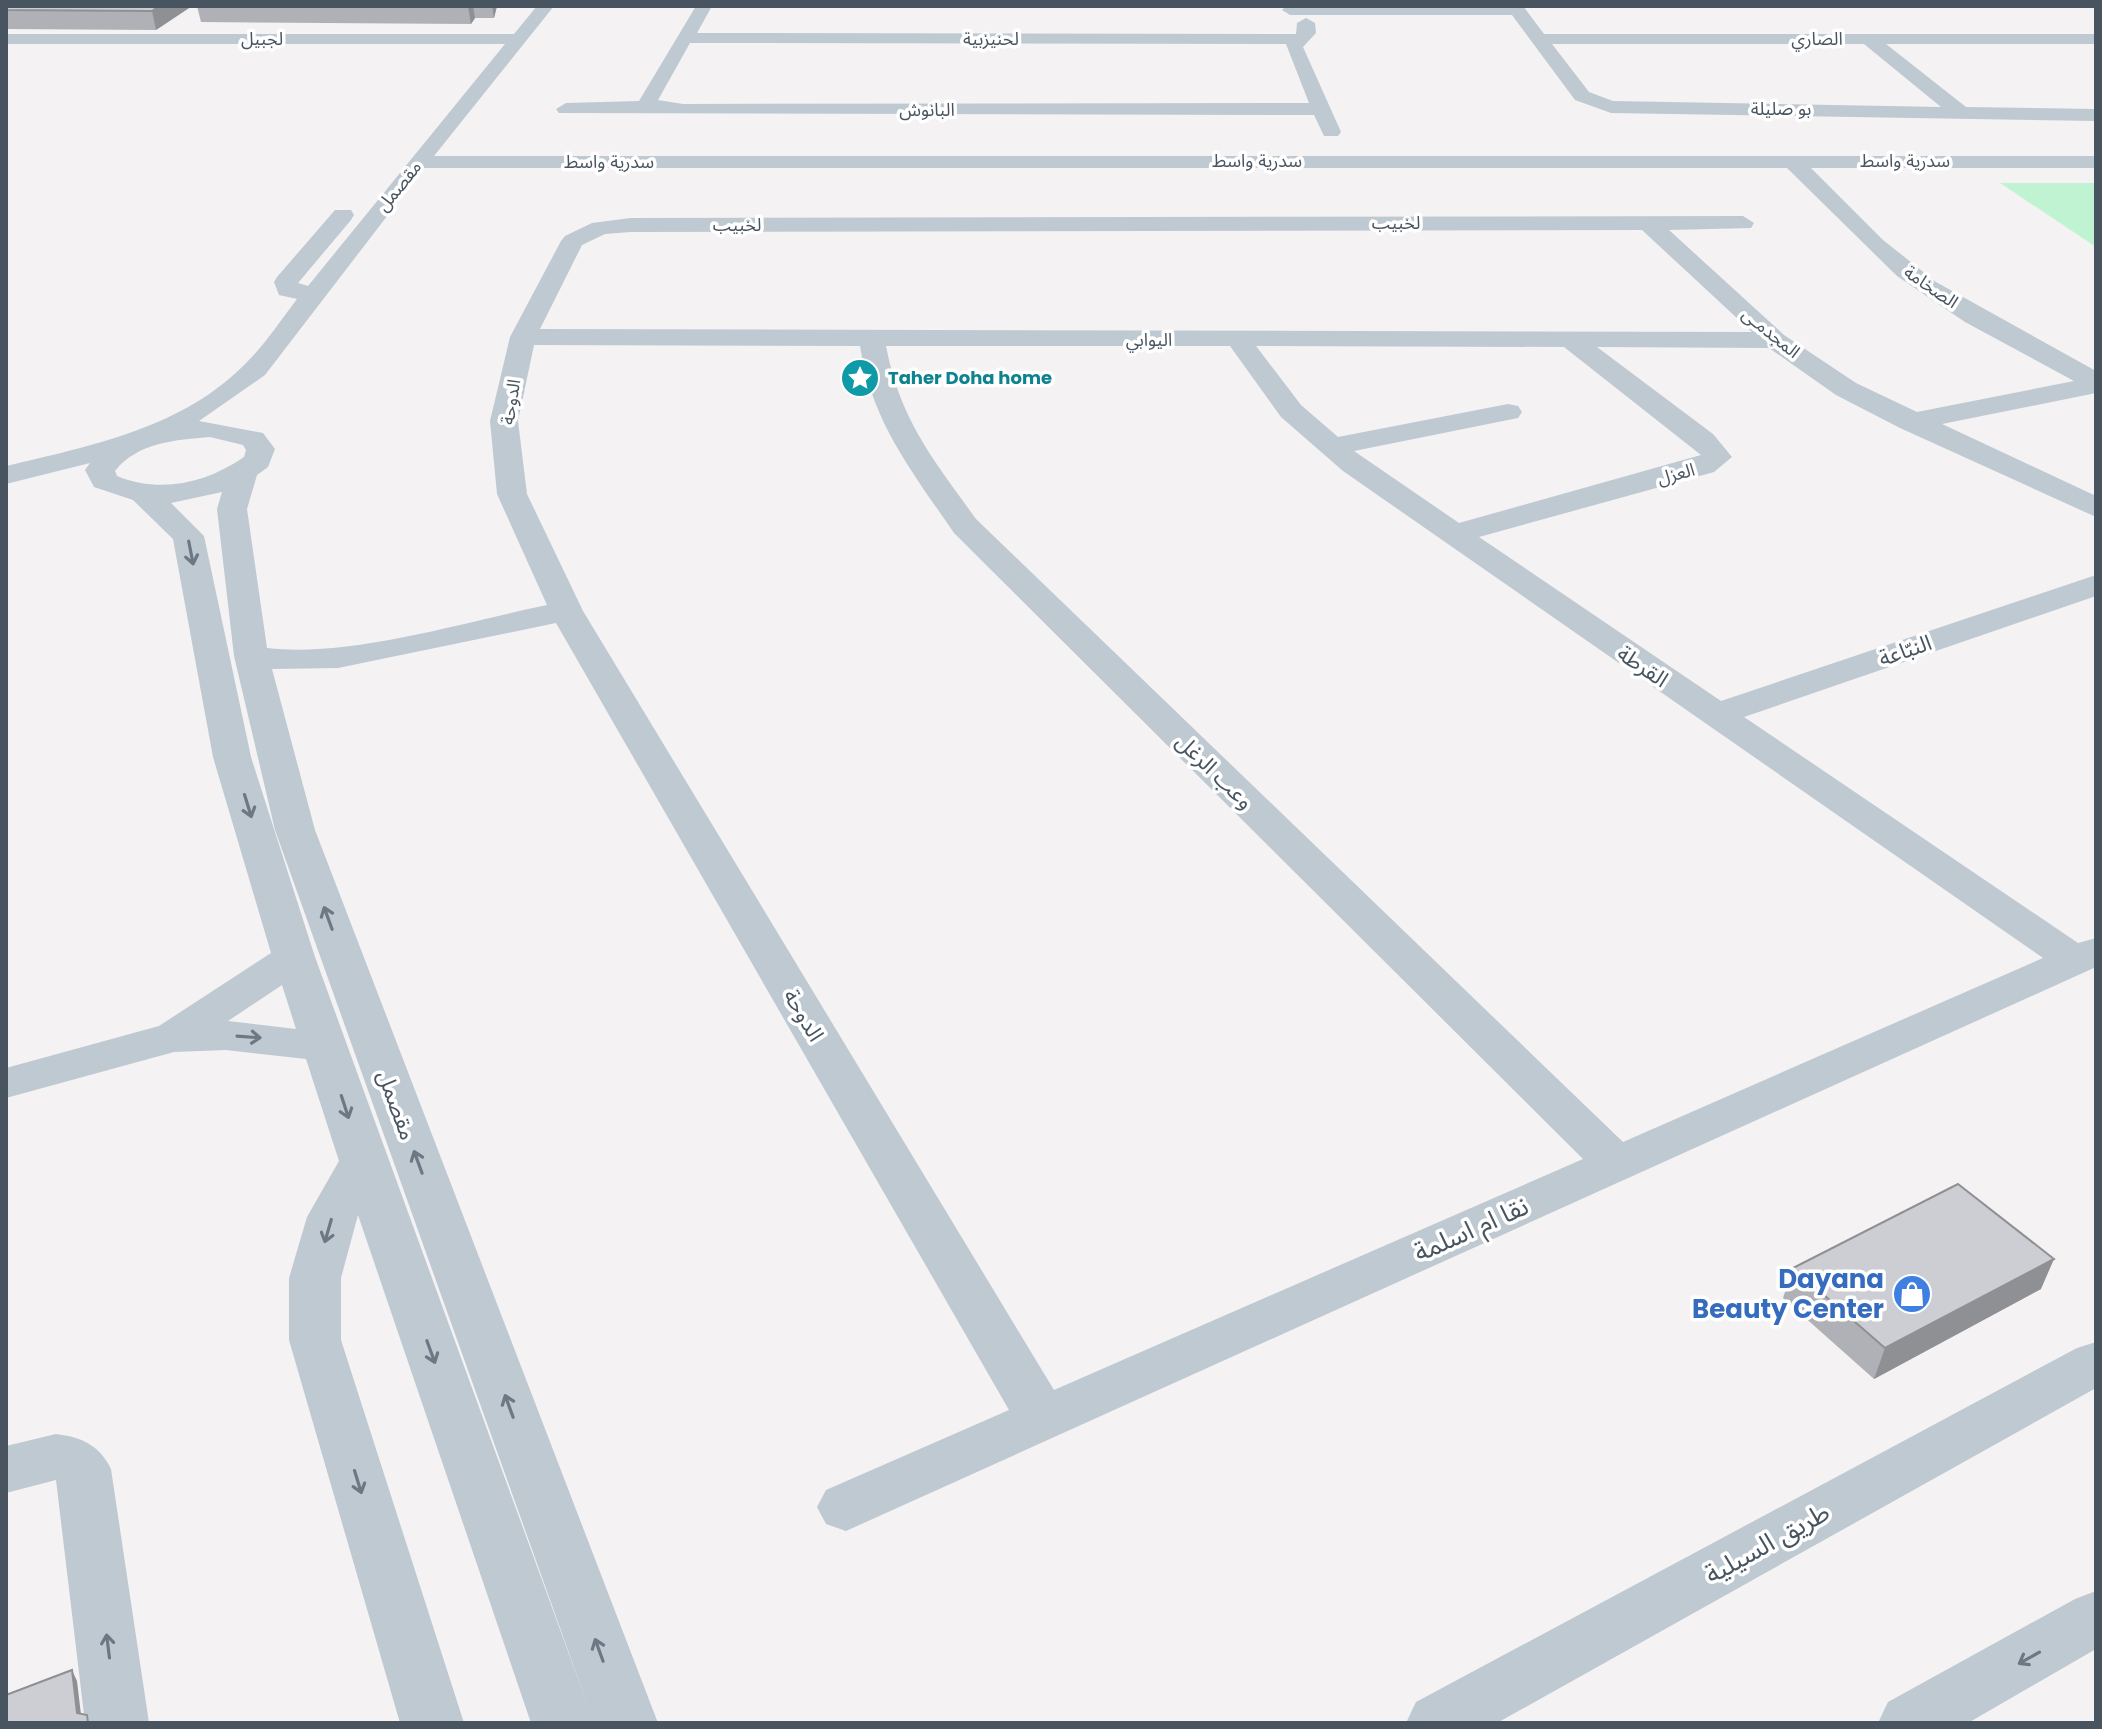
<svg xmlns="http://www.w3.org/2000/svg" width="2102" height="1729" font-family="Poppins,'Noto Sans Arabic',sans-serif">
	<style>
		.green { fill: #bff3d2 }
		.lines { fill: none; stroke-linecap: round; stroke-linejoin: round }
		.minor { fill: #bfc9d2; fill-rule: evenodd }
		.wall { fill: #afb1b6 }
		.shaded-wall { fill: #8f9094 }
		.building { fill: #ccced4; stroke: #8f9094; stroke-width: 2 }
		.oneway { stroke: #6c7883 }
		.labels { text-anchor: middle; stroke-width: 7; stroke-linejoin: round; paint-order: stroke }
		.far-street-label { font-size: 18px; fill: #485561; stroke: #fff }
		.far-culture-label { font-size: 18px; font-weight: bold; fill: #0d838f; stroke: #fff; text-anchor: start }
		.street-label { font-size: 22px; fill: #485561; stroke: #fff }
		.near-street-label { font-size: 26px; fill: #485561; stroke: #fff }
		.near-shop-label { font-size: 26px; font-weight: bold; fill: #366cbe; stroke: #fff; text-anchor: end }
	</style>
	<rect width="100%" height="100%" fill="#f4f2f2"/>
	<path class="green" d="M2001 183H2096V247L2000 183Z"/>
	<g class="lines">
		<path class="minor" d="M537 6H554L434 156H2096V168H1811L1883 240 1936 282 2096 371V393L1942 424 2096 496V517L1900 428 1836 395 1769 348 1597 347 1713 434 1732 457 1714 472 1479 537 1721 701 2096 575V596L1744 717 2078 943 2096 938V967L846 1531 826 1524 817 1507 826 1490 1009 1410 556 623 338 668 272 669 315 830 658 1723H531L358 1215 341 1278V1340L464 1723H400L289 1340V1278L307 1217 339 1161 306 1059 226 1050 174 1052 6 1098V1068L159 1026 271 953 213 757 173 539 133 500 94 487 85 470 90 463 6 484V466C90 446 184 428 247 362 266 343 281 320 297 299L279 295 274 282 277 277 335 210H351L354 215 351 220 298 283 308 286 505 44H6V34H514ZM424 168H1787L1897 276 1965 322 2074 381 1917 412 1856 383 1784 335 1669 230 1751 228 1754 223 1743 216 631 218 592 223 565 236 561 241 510 337 490 421 497 494 547 605C465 622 348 658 267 648L247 509 257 475 268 467 275 449 263 433 199 421 265 375ZM1642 230 1752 332 540 329 582 245 605 234 631 232ZM534 345 860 346C872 422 911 470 954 533L1583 1159 1054 1390 583 611 527 494 518 421ZM886 346H1230L1281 417 1343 471 2043 958 1623 1142 976 519C933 459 900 420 886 346ZM1256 346 1564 347 1701 455 1459 523 1354 451 1518 418 1522 412 1518 406 1508 404 1338 437 1301 405ZM210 437 243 445 246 450 244 457C206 483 161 494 117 476L115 471C138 442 176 440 210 437ZM222 492 217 509 234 656 275 830 589 1709 315 957 251 757 204 536 171 503ZM282 985 296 1029 228 1021Z
			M696 6H712L697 33 1296 34 1297 23 1306 18 1315 23 1316 33 1303 47 1341 132 1338 136H1324L1314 115 559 113 556 109 566 103 639 101ZM690 43 1286 44 1309 103 683 104 658 100Z
			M1286 6H1523L1544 34H2096V44H1886L1966 107 2096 109V121L1611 113 1575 100 1512 15H1290L1282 10ZM1552 44H1864L1941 107 1613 101 1589 92Z
			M2096 1342V1388L1497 1723H1406L1416 1702 2077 1348Z
			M56 1434C82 1437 100 1446 111 1469L149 1723H85L56 1480 6 1493V1446Z
			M2096 1591V1649L1968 1723H1878L1888 1702 2075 1599Z"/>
	</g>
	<path class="wall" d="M6 6H192L156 30 6 29Z
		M197 6H509H497L494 18H475L471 24 201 22Z
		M1793 1268 2041 1289 1874 1379 1783 1298Z"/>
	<path class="shaded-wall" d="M159 6H192L156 30 152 11Z
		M468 6H473L475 18 471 24Z
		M492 6H497L494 18Z
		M2054 1259 2041 1289 1874 1379 1885 1348Z
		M72 1670 77 1681 82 1723 77 1713Z"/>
	<path class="building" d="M6 6H159L152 11 6 10Z
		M1958 1184 2054 1259 1885 1348 1793 1268Z
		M72 1670 77 1713 87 1715 88 1723H6V1695Z"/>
	<defs><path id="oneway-shaft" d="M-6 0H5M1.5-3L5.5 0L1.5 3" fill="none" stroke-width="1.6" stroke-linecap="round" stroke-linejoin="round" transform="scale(2)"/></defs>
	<g class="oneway">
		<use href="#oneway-shaft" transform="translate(191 553) rotate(79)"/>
		<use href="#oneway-shaft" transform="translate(248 806) rotate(73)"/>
		<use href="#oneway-shaft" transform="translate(328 918) rotate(-110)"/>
		<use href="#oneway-shaft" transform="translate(249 1037) rotate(4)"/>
		<use href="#oneway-shaft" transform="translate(345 1107) rotate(72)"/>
		<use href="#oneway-shaft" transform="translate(418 1162) rotate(-110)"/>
		<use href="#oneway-shaft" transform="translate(328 1231) rotate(106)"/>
		<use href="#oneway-shaft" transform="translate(431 1352) rotate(70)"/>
		<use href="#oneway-shaft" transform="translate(509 1406) rotate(-110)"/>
		<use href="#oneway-shaft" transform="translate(358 1482) rotate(73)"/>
		<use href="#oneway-shaft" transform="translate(108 1646) rotate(-97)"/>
		<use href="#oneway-shaft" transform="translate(599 1650) rotate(-110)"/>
		<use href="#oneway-shaft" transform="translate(2029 1658) rotate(151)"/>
	</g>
	<defs>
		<symbol id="sight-disc" viewBox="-11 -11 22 22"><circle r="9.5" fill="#0f9aa8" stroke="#fff"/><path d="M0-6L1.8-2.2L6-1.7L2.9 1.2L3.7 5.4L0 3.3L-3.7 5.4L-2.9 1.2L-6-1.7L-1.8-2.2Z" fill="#fff"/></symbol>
		<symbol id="shop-disc" viewBox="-11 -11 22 22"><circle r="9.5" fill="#3f7fe0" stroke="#fff"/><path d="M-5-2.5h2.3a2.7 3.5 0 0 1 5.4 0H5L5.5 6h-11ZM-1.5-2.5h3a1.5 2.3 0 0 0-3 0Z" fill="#fff"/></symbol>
	</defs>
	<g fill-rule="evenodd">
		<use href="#sight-disc" x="838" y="356" width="44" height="44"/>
		<use href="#shop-disc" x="1890" y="1272" width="44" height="44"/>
	</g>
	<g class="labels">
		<g class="far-street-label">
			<text x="262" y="45">لجبيل</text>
			<text x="991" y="45">لحنيزبية</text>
			<text x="1817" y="45">الصاري</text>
			<text x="1781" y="115">بو صليلة</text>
			<text x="927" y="116">البانوش</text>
			<text x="1257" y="167">سدرية واسط</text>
			<text x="1905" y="167">سدرية واسط</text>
			<text x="609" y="168">سدرية واسط</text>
			<text transform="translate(399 186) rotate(-51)" y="6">مقصمل</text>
			<text x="1396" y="229">لخبيب</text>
			<text x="737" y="231">لخبيب</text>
			<text transform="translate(1931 287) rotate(34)" y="6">الصخامة</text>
			<text transform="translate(1771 333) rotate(39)" y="6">المجدمـى</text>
			<text x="1149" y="346">اليوابي</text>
			<text transform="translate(511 402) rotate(-81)" y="6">الدوحة</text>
			<text transform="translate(1676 474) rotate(-15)" y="6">العزل</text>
		</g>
		<g class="far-culture-label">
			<text x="888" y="384">Taher Doha home</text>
		</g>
		<g class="street-label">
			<text transform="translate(1905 650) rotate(-19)" y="8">النبّاعة</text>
			<text transform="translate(1643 666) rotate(34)" y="8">القرطة</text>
			<text transform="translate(1215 771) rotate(44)" y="8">وعب الرغل</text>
			<text transform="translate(804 1015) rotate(59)" y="8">الدوحة</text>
			<text transform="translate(397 1105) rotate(70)" y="8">مقصمل</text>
		</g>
		<g class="near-street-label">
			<text transform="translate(1471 1229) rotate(-24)" y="9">نقا ام اسلمة</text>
			<text transform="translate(1767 1543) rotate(-29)" y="9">طريق السيلية</text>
		</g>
		<g class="near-shop-label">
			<text x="1884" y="1288">Dayana<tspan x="1884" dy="30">Beauty Center</tspan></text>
		</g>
	</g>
	<rect width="2102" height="1729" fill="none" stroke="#485561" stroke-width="16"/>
</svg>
